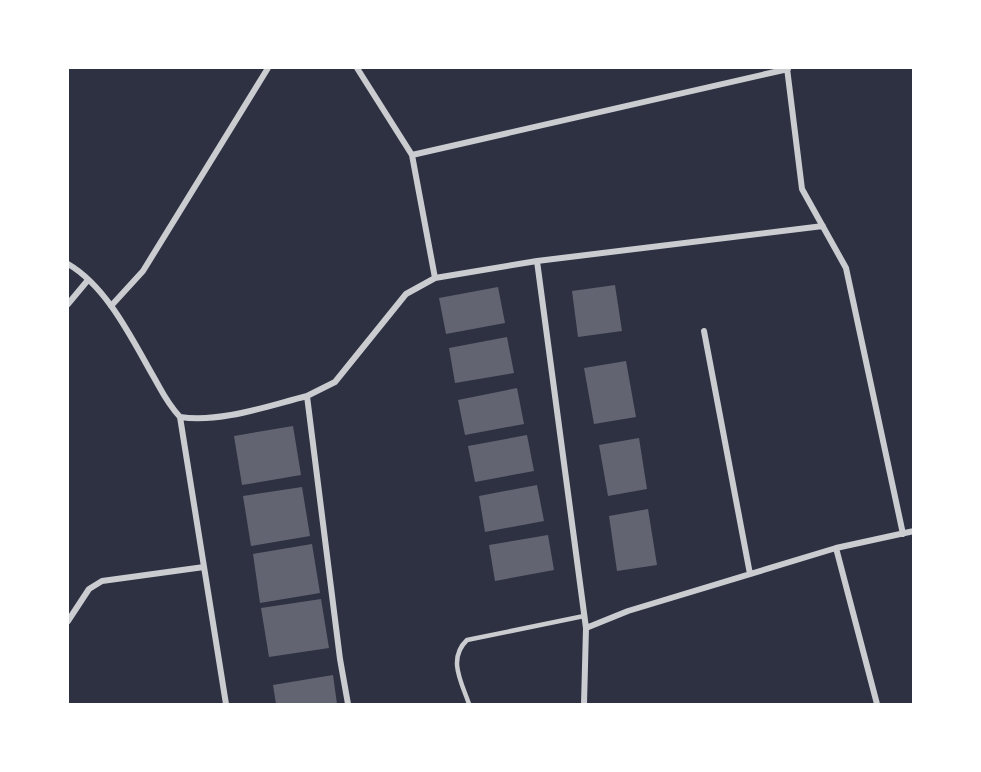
<svg xmlns="http://www.w3.org/2000/svg" width="981" height="772" font-family="'Work Sans',sans-serif">
	<style>
		.building { fill: #626471 }
		.lines { fill: none; stroke-linecap: round; stroke-linejoin: round }
		.service { stroke: #caccd0; stroke-width: 4.5 }
		.minor { stroke: #caccd0; stroke-width: 6 }
	</style>
	<rect width="100%" height="100%" fill="#2d3142"/>
	<path class="building" d="M615 285 622 331 578 337 572 291Z
		M498 287 505 323 446 334 439 298Z
		M507 337 514 373 455 383 449 348Z
		M626 361 636 417 594 424 584 368Z
		M517 388 524 424 465 435 458 400Z
		M293 426 301 475 242 485 234 436Z
		M527 435 534 471 475 482 468 446Z
		M639 438 647 489 608 496 599 445Z
		M537 485 544 521 485 532 479 496Z
		M302 487 310 536 251 546 243 496Z
		M648 509 657 565 617 571 609 516Z
		M548 535 554 570 495 581 489 545Z
		M312 544 320 593 260 603 253 554Z
		M321 599 329 648 269 657 261 608Z
		M333 675 337 704H276L273 685Z"/>
	<g class="lines">
		<path class="service" d="M469 704C462 683 447 659 467 640L584 616"/>
		<path class="minor" d="M357 68 412 155 435 278
			M787 68 802 189 846 268 903 534
			M412 155 788 69
			M537 261 823 226
			M68 264C106 286 131 337 152 374 162 391 166 402 180 417L226 704
			M68 304 88 280
			M111 306 143 271 268 68
			M704 331 750 574
			M180 417C221 423 267 406 307 396
			M836 548 877 704
			M68 621 89 589 102 581 204 567
			M586 628 628 611 836 548 914 531
			M348 704 340 659 307 396 335 382 406 294 435 278 537 261 586 628 584 704"/>
	</g>
	<rect width="981" height="772" fill="none" stroke="#ffffff" stroke-width="138"/>
</svg>
